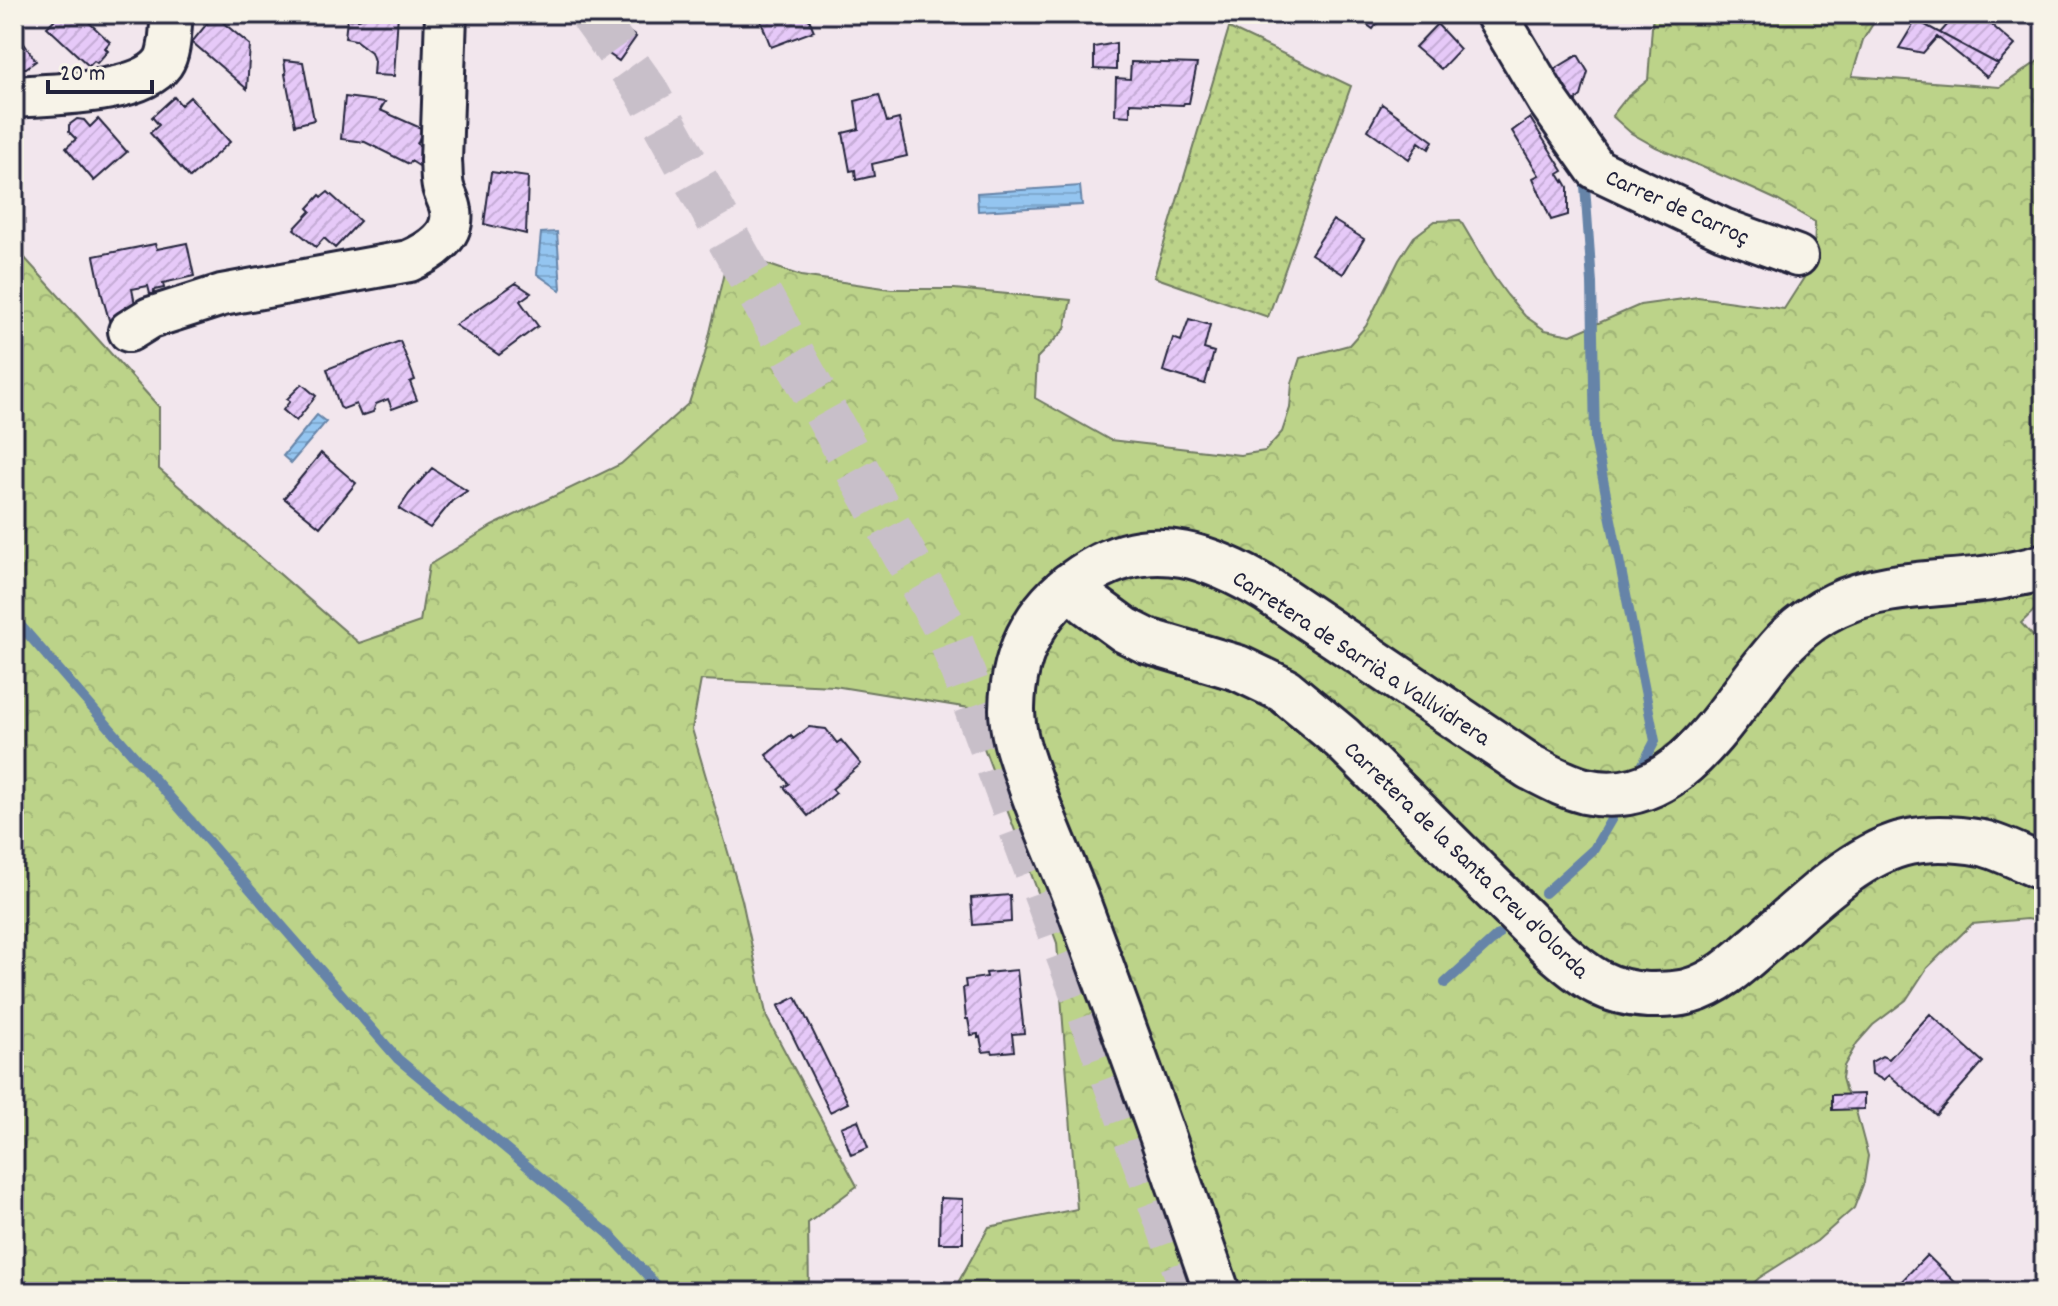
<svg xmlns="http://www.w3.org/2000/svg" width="2058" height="1306" font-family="Dekko,sans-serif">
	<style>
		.grass { fill: url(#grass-dots); stroke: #6f7a62; stroke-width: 2 }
		.forest { fill: url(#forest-crowns); stroke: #6f7a62; stroke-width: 2 }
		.water { fill: url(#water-rules); stroke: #6684a8; stroke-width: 2 }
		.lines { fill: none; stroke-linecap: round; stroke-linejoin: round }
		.stream { stroke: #6684a8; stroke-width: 10 }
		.building { fill: url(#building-hatch); stroke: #22223b; stroke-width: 2 }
		.trunk-tunnel { stroke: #c8bfc9; stroke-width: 44; stroke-dasharray: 44 22; stroke-linecap: butt }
		.minor-casing { stroke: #22223b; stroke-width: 46 }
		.secondary-casing { stroke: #22223b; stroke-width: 50 }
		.minor { stroke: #f7f3e8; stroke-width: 40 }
		.secondary { stroke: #f7f3e8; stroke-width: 44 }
		.labels { text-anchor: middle; stroke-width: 8; stroke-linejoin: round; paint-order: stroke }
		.street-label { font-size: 24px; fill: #22223b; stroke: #f7f3e8 }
	</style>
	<defs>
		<pattern id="grass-dots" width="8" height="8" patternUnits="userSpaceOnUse" patternTransform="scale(2)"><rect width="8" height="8" fill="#bcd389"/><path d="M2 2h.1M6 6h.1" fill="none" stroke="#a1b577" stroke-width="1.8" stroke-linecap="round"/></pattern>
		<pattern id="forest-crowns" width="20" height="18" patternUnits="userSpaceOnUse" patternTransform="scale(2)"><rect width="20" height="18" fill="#bcd389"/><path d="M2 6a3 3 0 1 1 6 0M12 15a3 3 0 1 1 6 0" fill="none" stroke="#a1b577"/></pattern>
		<pattern id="water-rules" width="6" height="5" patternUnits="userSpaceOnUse" patternTransform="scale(2)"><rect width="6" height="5" fill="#94c5f0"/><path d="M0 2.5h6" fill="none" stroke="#7fa9cf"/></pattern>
		<pattern id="building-hatch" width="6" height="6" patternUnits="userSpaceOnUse" patternTransform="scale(2)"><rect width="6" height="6" fill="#e6c9f8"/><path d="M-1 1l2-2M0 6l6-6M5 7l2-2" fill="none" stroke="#c5acd6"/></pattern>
	</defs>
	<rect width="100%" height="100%" fill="#f2e6ed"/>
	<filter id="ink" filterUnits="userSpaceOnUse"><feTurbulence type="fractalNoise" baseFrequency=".0125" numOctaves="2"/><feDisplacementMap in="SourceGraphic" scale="16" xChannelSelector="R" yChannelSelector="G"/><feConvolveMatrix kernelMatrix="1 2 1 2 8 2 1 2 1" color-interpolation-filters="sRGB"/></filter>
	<g filter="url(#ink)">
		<path class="grass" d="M1229 28 1351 86 1268 317 1154 277Z"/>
		<path class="forest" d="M1653 14H1879L1863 40 1852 76 2000 87 2044 57V601L2021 623 2044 648V922L2027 919 1972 924 1927 968 1906 1000 1873 1025 1857 1043 1844 1066 1842 1078 1845 1089 1856 1111 1868 1156 1864 1182 1854 1208 1817 1241 1759 1278 1744 1292H955V1288L989 1227 1077 1209 1057 943 969 708 834 686 701 680 692 729 742 900 767 1018 857 1186 808 1223 809 1292H14V246L159 407V469L359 643 420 622 429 565 492 526 621 464 689 403 705 354 729 251 801 276 891 289H954L1071 300 1065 329 1037 358 1035 398 1110 440 1240 455 1265 451 1282 432 1290 408 1292 383 1300 358 1349 345 1366 326 1399 260 1414 237 1435 221 1460 220 1493 276 1507 295 1525 316 1545 330 1571 335 1640 305 1698 297 1784 309 1814 262 1815 222 1777 200 1753 189 1656 147 1631 133 1612 116 1627 97 1648 80Z"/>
		<path class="water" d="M1080 186 1082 205 978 211 977 193Z
			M557 232 561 288 560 290 537 274 541 233Z
			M317 415 326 422 291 463 283 456Z"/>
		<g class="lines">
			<path class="stream" d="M1584 172 1592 283 1595 439 1655 741 1643 764
				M14 618 398 1059 609 1234 663 1292
				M1545 893 1594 849 1612 818
				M1445 983 1498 935"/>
		</g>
		<path class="building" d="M60 14H80L110 42 105 48 108 51 97 63 94 61 89 66 47 27Z
			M371 14H398L394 76 373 75 374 61 371 52 355 40 345 38 347 19H359Z
			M602 14H638L625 29 636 37 619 61 600 48 616 25Z
			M758 14H807L814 31 771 47Z
			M1352 14H1384L1373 29Z
			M1957 14H1979L2015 45 1998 64 1940 33Z
			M214 15 250 45 247 89 192 42Z
			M1916 20 1940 33 1998 64 1987 77 1937 37 1923 53 1899 48Z
			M1437 24 1460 49 1441 69 1415 47Z
			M14 29 36 61 26 68H21L14 60Z
			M1116 43V70L1094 69V47Z
			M1578 55 1588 72 1581 96 1570 105 1550 72Z
			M284 60 303 62 314 120 295 125 285 74H286Z
			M1131 62 1197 64 1189 103H1184L1183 105 1130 103V116L1115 115 1116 78 1130 79Z
			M879 95 887 122 899 119 907 156 872 164 874 176 856 180 855 170 850 171 843 133 859 129 855 101Z
			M174 97 181 105 190 97 230 142 190 178 150 133 159 125 152 117Z
			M345 97 385 102 380 110 423 129 417 144 430 151V173L411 161 409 164 365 142 341 139Z
			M1382 104 1433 141 1429 149 1419 142 1409 159 1368 130Z
			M1530 118 1563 171 1558 174 1563 182 1564 180 1568 187V215L1551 220 1533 178 1539 175 1512 131Z
			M77 119 84 120 90 127 98 119 127 152 94 181 66 148 76 139 69 132V125Z
			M491 172 528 177 526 234 484 224Z
			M328 192 360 221 335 248 324 238 316 247 294 229 311 211 308 208 320 195 322 197Z
			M1333 220 1364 239 1343 274 1311 254Z
			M187 243 194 276 163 283 164 288 154 290V294H150L148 286 132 289 136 309 111 327 102 295 94 256 155 244 157 249Z
			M516 283 531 293 520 301 538 326 499 355 455 325Z
			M1189 319 1210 325 1204 349 1214 352 1205 384 1163 371 1173 338 1181 341Z
			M400 341 415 380 410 382 417 400 392 409 388 399 376 404 373 412 361 416 356 404 343 409 340 407 327 369Z
			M302 384 316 396 296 421 283 410 290 401 287 399Z
			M321 453 356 483 320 527 284 498Z
			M432 468 467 491 452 501 430 528 399 509 409 494Z
			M809 727 826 729 837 743 841 740 861 764 832 789 836 793 808 816 784 787 789 784 766 755 791 735 793 739Z
			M1010 895 1011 922 973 925 971 898Z
			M1017 970 1024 1033 1012 1034 1014 1051 993 1053 992 1051 983 1052 980 1037 978 1038V1034L971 1035 968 1019H966L963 988 966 987 965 980 987 977 986 973Z
			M796 997 848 1103 830 1112 778 1006Z
			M1930 1014 1983 1062 1936 1115 1889 1075 1883 1080 1872 1074 1871 1062 1882 1056 1889 1059Z
			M1864 1094V1109L1832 1110V1095Z
			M858 1120 868 1148 851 1155 841 1127Z
			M940 1198 963 1199V1243H939Z
			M1927 1255 1965 1292H1891Z"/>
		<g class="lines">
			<path class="trunk-tunnel" d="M591 14 645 89 948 633 1193 1292"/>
			<defs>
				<path id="minor" d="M1496 14 1548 101 1596 169 1723 229 1797 256
					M14 97C51 94 140 95 163 63 171 51 170 28 172 14
					M129 331 150 318 222 295 409 261C430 252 455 236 451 211 450 202 445 195 443 187 441 178 442 169 441 161L446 14"/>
				<path id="secondary" d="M1070 585 1088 603 1125 630 1147 641 1238 668 1284 690 1342 738 1557 952C1587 978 1607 993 1648 995 1662 995 1677 995 1690 991 1715 984 1737 965 1756 948 1799 912 1854 853 1909 842 1932 837 1959 839 1982 843 2003 848 2024 860 2044 868
					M1217 1292C1172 1162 1126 1033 1078 904 1062 862 1043 822 1029 780 1021 757 1012 734 1012 709 1013 648 1040 601 1093 570 1155 534 1213 557 1269 591L1530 767C1548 776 1565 786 1585 791 1685 813 1730 698 1787 640 1801 626 1819 613 1836 605 1888 580 1948 586 2003 576 2017 573 2031 572 2044 566"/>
			</defs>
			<use href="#minor" class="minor-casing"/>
			<use href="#secondary" class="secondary-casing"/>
			<use href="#minor" class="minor"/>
			<use href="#secondary" class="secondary"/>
		</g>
	</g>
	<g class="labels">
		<g class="street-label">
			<text transform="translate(1678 206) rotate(24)" y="8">Carrer de Carroç</text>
			<text transform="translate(1362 657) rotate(33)" y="8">Carretera de Sarrià a Vallvidrera</text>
			<text transform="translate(1467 859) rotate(44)" y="8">Carretera de la Santa Creu d'Olorda</text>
		</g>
	</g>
	<rect width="2058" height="1306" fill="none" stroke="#f7f3e8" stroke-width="48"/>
	<rect x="24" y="24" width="2010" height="1258" fill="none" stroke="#22223b" stroke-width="3" filter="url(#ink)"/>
	<path d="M48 80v12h104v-12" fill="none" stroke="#22223b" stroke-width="4"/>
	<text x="60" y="80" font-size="24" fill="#22223b" stroke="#f7f3e8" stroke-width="6" paint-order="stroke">20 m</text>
</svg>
